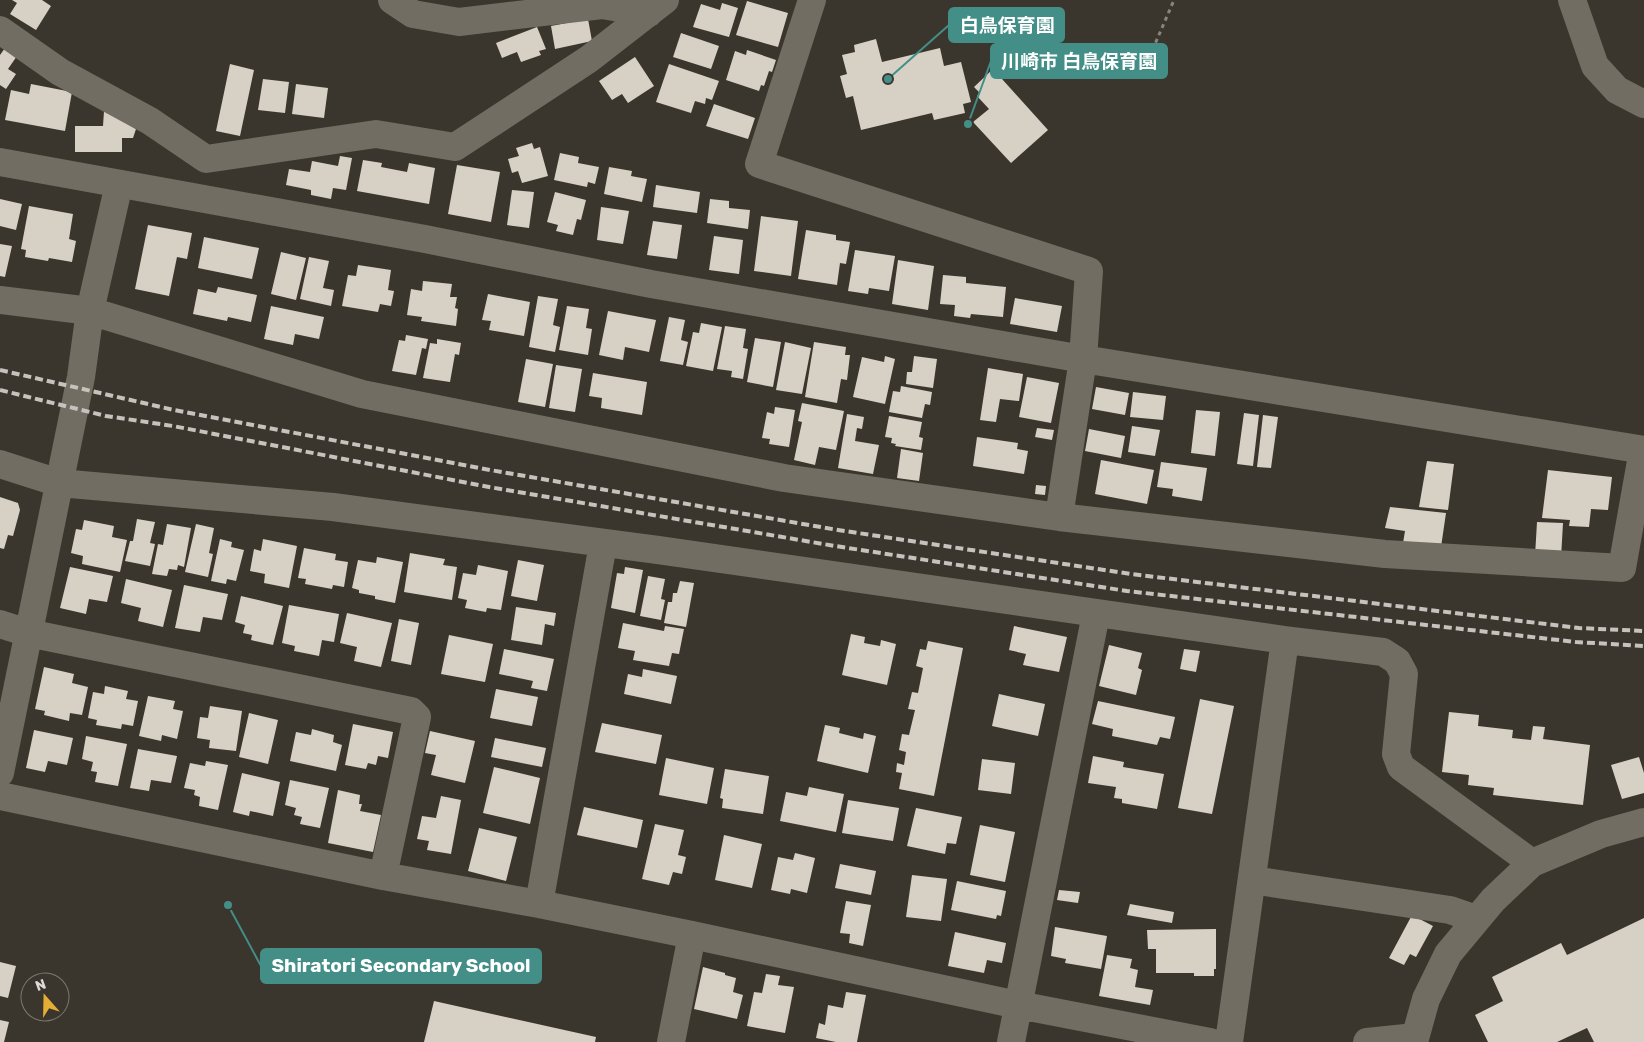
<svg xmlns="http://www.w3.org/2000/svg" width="1644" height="1042" font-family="Rubik,'Noto Sans JP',sans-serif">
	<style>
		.building { fill: #d7d1c5 }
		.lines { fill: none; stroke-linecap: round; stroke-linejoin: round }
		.path { stroke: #89857e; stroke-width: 3; stroke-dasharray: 4 4; stroke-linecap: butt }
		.minor { stroke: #726d63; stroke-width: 28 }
		.rail { stroke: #c6c2bd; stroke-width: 4; stroke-dasharray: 8 4; stroke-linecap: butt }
		.leader { fill: none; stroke: #438f88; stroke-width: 2 }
		.callout-dot { fill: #438f88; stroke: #3b362d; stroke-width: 2 }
		.callout { fill: #438f88; stroke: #438f88; stroke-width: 2 }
		.callout-label { font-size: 19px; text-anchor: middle; font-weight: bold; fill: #fff }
	</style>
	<rect width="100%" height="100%" fill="#3b362d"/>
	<path class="building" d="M12 0H42L51 6 36 30 10 14 17 3Z
		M747 1 788 13 778 47 736 35Z
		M722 3 738 8 729 37 693 27 701 4 720 10Z
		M588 19 592 41 555 49 551 26Z
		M537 27 546 49 539 51 541 55 521 62 517 52 502 58 496 43Z
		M681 33 719 46 711 69 673 57Z
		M876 39 882 62 940 48 944 66 961 62 971 102 963 104 965 113 934 120 932 113 861 130 853 96 846 98 840 76 847 74 842 55 855 52 854 45Z
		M5 48 17 56 8 69 16 74 6 89 0 85V55Z
		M747 50 776 60 772 72 769 71 764 86 761 85 759 91 726 80 735 51 746 55Z
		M635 57 654 86 628 103 622 94 612 100 599 81Z
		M230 64 254 70 240 136 216 131Z
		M669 64 719 81 712 100 706 98 705 104 695 101 691 113 656 102Z
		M993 69 1048 130 1011 163 973 122 989 109 977 96 980 93 974 87Z
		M263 79 289 82 285 113 258 110Z
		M31 84 72 92 65 131 5 120 11 90 29 94Z
		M296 84 328 88 324 118 292 114Z
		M714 104 755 118 748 139 706 126Z
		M104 111 109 112 136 129 133 138H122V152H75V126H103Z
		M532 143 534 149 540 147 548 176 522 183 518 171 512 173 508 159 519 156 516 148Z
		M560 153 579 157 578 163 599 167 595 184 588 182 587 187 554 180Z
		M340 156 352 158 346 190 333 188 331 199 311 195V190L286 185 289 169 310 172 312 161 338 166Z
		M363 160 382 163 381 167 407 172 409 163 435 168 429 204 357 191Z
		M457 165 500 172 491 222 448 214Z
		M609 167 632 171 631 176 647 179 642 202 604 194Z
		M656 185 700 192 697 213 653 207Z
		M512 190 534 192 529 228 507 225Z
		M555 192 586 200 581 220 577 219 573 235 556 231 558 225 547 222Z
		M0 199 22 204 16 230 0 226Z
		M710 199 729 201V208L750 210 748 229 707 223Z
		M29 206 73 214 69 239 76 241 72 262 49 258 48 261 25 257 26 250 21 249Z
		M601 207 629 211 623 244 597 240Z
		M761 216 798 221 791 276 754 271Z
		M653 221 682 225 677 259 647 255Z
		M148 225 192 233 187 259 177 257 169 296 135 289Z
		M806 230 836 235V240L850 242 846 264 840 263 837 285 798 279Z
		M714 236 743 240 739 274 709 270Z
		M204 237 259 248 252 279 198 268Z
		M0 244 12 246 5 277 0 276Z
		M855 250 895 256 889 291 869 288 868 294 848 291Z
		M281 252 306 258 296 300 271 294Z
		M309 257 329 261 323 288 334 290 331 306 300 299Z
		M898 260 934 266 928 310 892 304Z
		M358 265 391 270 388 290 394 291 391 306 380 304 378 312 342 306 348 275 356 276Z
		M943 275 966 277V283L1006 287 1003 317 971 314 970 318 954 316 955 305 940 304Z
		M423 281 452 284 450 297H457L455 308 458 309 456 326 421 321 422 317 407 315 411 289 422 291Z
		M218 287 257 295 251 322 228 317 227 321 193 314 198 289 216 293Z
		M488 294 530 302 524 336 489 330 491 321 482 320Z
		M538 296 558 299 553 325 560 327 555 352 529 347Z
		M1015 298 1062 306 1057 332 1010 324Z
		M271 306 324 317 319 339 295 334 293 345 264 339Z
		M567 306 589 309 586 328 592 329 588 355 559 350Z
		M608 311 656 320 649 352 625 347 623 360 599 355Z
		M669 317 685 320 681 340 688 342 683 365 660 361Z
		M701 323 722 327 713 371 686 366 693 332 699 333Z
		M725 326 746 329 743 348 748 349 743 379 731 377 732 371 717 369Z
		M406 335 428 339 426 349 422 348 416 375 392 371 399 340 405 341Z
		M755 338 781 342 773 387 747 382Z
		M437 339 461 343 459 355 455 354 450 382 423 378 430 343 437 344Z
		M785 342 811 348 802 394 776 390Z
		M814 342 846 347 845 355H850L847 380 841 379 837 403 805 397Z
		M885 356 895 359 885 404 853 397 862 357 884 362Z
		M914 356 937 359 933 388 906 384 907 372H912Z
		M526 359 553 364 545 407 518 402Z
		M556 365 582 369 575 412 549 408Z
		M988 368 1023 374 1019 401 1000 399 996 422 980 420Z
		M593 373 647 382 642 415 601 408 602 398 589 396Z
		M1027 377 1059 383 1051 423 1019 417Z
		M901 386 932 392 930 405 925 404 922 418 889 412 893 391 900 392Z
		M1096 387 1129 393 1125 415 1092 409Z
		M1133 392 1166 396 1163 420 1130 417Z
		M802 403 844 411 836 450 819 447 815 465 794 460 802 422 798 421Z
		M775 407 795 410 789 447 769 444 770 439 762 438 767 412 774 414Z
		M1196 410 1220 412 1215 456 1191 453Z
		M1244 413 1259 415 1253 466 1237 464Z
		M847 414 864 417 862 429 857 428 855 441 879 445 873 474 838 468Z
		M1263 415 1278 417 1271 468 1257 467Z
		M889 416 922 422 919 437 923 438 921 450 895 446 896 444 891 443 892 438 885 437Z
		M1132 426 1160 430 1155 456 1128 452Z
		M1037 428 1054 430 1052 440 1035 437Z
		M1089 429 1125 436 1121 458 1085 451Z
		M977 437 1018 443 1017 449 1028 451 1024 474 973 466Z
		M901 449 923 453 919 481 897 478Z
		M1101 460 1154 470 1147 504 1095 494Z
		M1427 461 1454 464 1448 510 1419 507Z
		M1161 462 1207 468 1202 501 1172 496 1173 489 1157 487Z
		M1548 470 1612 477 1608 510 1591 509 1589 527 1569 526 1570 520 1542 518Z
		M1036 485 1046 486 1045 495 1035 494Z
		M0 497 18 503 20 510 13 536 8 535 4 549 0 548Z
		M1390 507 1446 513 1440 554 1403 543 1405 531 1385 528Z
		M137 519 155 522 150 543 155 544 150 566 125 561 130 541H133Z
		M84 520 114 526 112 537 127 540 120 572 82 564 83 556 71 553 76 529 82 530Z
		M1537 522 1563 523 1561 558 1535 556Z
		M167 524 191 528 184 567 178 565 177 570 169 569 167 576 152 574 158 544 163 545Z
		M196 524 214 528 209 553 213 554 208 577 185 572Z
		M220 539 232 542 231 547 244 550 236 581 227 579 226 584 211 581Z
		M263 539 297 546 289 588 264 583 265 574 250 571 254 549 261 551Z
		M304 548 336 554 335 560 348 562 344 587 333 585 332 589 305 584 306 579 298 578Z
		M410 553 445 559 443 565 457 567 452 600 404 592Z
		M377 557 403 562 395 603 375 599V596L359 593V590L352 588 358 560 376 563Z
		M518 560 544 565 537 601 511 596Z
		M478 565 508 571 501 610 487 608 486 612 465 608 467 600 458 598 463 573 476 575Z
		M70 567 113 576 107 602 89 599 86 614 60 608Z
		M625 567 643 570 635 613 611 608 617 573 624 574Z
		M648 576 665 579 661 599 665 600 661 620 640 616Z
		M126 579 172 590 163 627 138 621 141 608 121 603Z
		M680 581 694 583 686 627 664 623 668 602H672L673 593H677Z
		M184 585 228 594 222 620 203 617 200 632 175 628Z
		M241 596 283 606 273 645 251 640 252 635 243 633 245 625 235 622Z
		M289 605 339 614 334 642 322 640 319 656 294 651 295 646 282 643Z
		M516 607 556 613 554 626 545 624 542 645 511 640Z
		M347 613 392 623 381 667 354 661 357 647 340 643Z
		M399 619 419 623 411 665 391 661Z
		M623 623 664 631 665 626 684 629 679 654 672 653 669 666 633 660 635 651 618 648Z
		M1014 626 1067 637 1059 672 1023 665 1026 654 1009 650Z
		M851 634 865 637 864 643 880 646 881 640 896 644 887 685 842 675Z
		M449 635 493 644 485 682 441 674Z
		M928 641 963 648 934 796 899 789 902 773 896 772 897 763 904 765 906 752 899 750 902 734 909 735 915 710 908 709 912 692 918 693 923 668 916 666 920 649 926 650Z
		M1109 645 1142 653 1138 668 1142 670 1136 695 1099 686Z
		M504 649 554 659 547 691 531 688 533 681 499 674Z
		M1184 649 1200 651 1196 672 1180 669Z
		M44 667 74 674 72 683 88 687 82 715 70 713 69 721 44 715 45 711 35 709Z
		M643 669 677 676 671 704 624 694 628 674 642 677Z
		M105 686 128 691 126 699 138 701 133 726 122 724 121 729 96 725 97 720 88 718 93 692 104 694Z
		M496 689 538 697 532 726 490 718Z
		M999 694 1045 704 1038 736 992 726Z
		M148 696 175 701 173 709 183 711 177 739 162 735 161 741 139 736Z
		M1200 699 1234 706 1212 814 1178 808Z
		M1098 701 1175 717 1170 739 1160 737 1157 745 1112 736 1113 729 1092 724Z
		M210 706 242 711 236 751 209 748 210 740 197 738 200 717 208 718Z
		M1449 712 1479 715 1478 726 1513 730 1512 738 1531 740 1533 726 1545 727 1543 739 1590 745 1583 805 1493 795 1494 788 1468 785 1469 775 1442 772Z
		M249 713 278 720 268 764 239 757Z
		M602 723 662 735 656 764 595 752Z
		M353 724 393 732 388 758 378 756 376 765 368 763 366 769 345 765Z
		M825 725 840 728 839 733 863 739 864 733 876 736 868 773 817 761Z
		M312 729 334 735 333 742 342 745 336 771 290 761 296 732 311 735Z
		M34 730 73 738 67 765 48 761 45 772 26 768Z
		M430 731 475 741 465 783 431 775 436 755 425 753Z
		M86 736 127 744 118 786 95 782 97 772 91 771 93 762 82 759Z
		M495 738 546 748 542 767 491 757Z
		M138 749 177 756 171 783 151 780 149 791 130 788Z
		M1093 756 1124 762 1123 767 1164 774 1157 809 1122 803V799L1114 798 1116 787 1088 783Z
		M1639 757 1644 773V793L1622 799 1611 765Z
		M666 758 714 768 707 804 659 795Z
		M982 759 1015 763 1011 794 978 790Z
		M206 761 228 765 218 810 199 806 200 797 194 795 195 790 184 788 190 763 205 766Z
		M494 767 540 778 530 824 483 813Z
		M725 769 769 776 763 814 722 808 723 799 720 798Z
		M242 773 280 782 273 816 250 811 249 816 233 812Z
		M290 780 329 788 320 828 300 824 302 817 294 815 296 808 285 805Z
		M809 787 844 794 836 832 780 821 786 792 807 796Z
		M338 790 360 795 359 804H362L360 811 381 815 373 852 328 843Z
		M441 796 461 800 451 854 427 850 429 841 417 839 422 816 436 818Z
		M848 800 899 808 893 841 842 833Z
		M584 807 643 820 637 848 577 835Z
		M916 808 962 817 956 844 947 843 945 854 907 846Z
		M655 824 684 830 678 855 686 857 682 874 673 872 669 885 642 879Z
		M980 825 1015 832 1005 882 970 875Z
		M479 828 517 837 506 881 468 871Z
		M724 835 762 844 752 888 715 880Z
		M795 853 815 858 807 893 791 889 790 894 771 890 778 857 793 860Z
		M840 864 876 871 871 895 835 888Z
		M912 875 947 879 941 921 906 917Z
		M957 881 1006 891 1001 916 997 915 996 919 951 910Z
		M1059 890 1080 892 1078 903 1057 900Z
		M846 901 871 905 863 946 849 943 850 934 840 933Z
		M1130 904 1174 912 1172 923 1127 915Z
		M1412 915 1433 926 1416 957 1410 954 1404 965 1389 958Z
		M1644 918V1042H1594L1587 1028 1557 1042H1488L1475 1015 1503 1001 1492 977 1561 943 1567 955Z
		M1055 927 1107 936 1101 969 1065 963 1066 959 1051 956Z
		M1216 929V969H1214V976H1194V973H1156V949H1148L1147 930Z
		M955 932 1006 943 1002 963 987 960 984 973 948 966Z
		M1107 955 1132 959 1130 968 1138 970 1135 987 1153 990 1150 1005 1099 996Z
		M0 962 16 966 8 998 0 996Z
		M703 967 725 973V975L736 978 733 992 743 995 737 1019 694 1009Z
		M766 974 780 976 778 985 794 987 785 1033 747 1026 754 992 762 993Z
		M846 992 866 995 857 1042H836L816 1038 819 1023 825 1025 828 1005 843 1008Z
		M434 1001 596 1037 595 1042H424Z
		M0 1020 9 1022 4 1042H0Z"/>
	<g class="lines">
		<path class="path" d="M1143 72 1174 0"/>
		<path class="minor" d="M392 0 413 14 459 22 602 5 649 13
			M812 0 759 164 1089 271 1083 359 1059 517
			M1572 0 1595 66 1617 90 1644 104
			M0 30 60 72 150 121 206 159 376 134 455 147 589 59 665 0
			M0 162 425 239 651 284 1083 359 1644 450
			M0 300 90 311 362 394 784 478 1059 517 1385 554 1622 568 1643 450
			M0 464 59 483 333 507 658 550 1285 640 1383 652 1397 661 1404 674 1396 754 1401 767 1532 863
			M0 624 28 633 411 711 417 717 383 876
			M0 773 81 377 90 311 119 184
			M0 796 383 876 539 904 692 935 1018 1005 1210 1042
			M1252 880 1450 910 1476 919
			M539 904 603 544
			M671 1042 692 935
			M1011 1042 1096 614
			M1229 1042 1285 640
			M1367 1042 1415 1037
			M1414 1042 1426 999 1448 954 1493 900 1532 863 1601 834 1644 822"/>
		<path class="rail" d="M0 370 174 410 490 470 838 530 1131 574 1579 628 1644 631
			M0 390 106 416 173 426 489 487 835 546 1127 591 1576 642 1644 646"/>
	</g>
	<path class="leader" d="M888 79L949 25M968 124L991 61M228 905L261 966"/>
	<g class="callout-dot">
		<circle cx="888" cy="79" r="5"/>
		<circle cx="968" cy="124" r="5"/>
		<circle cx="228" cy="905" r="5"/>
	</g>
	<g class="callout">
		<rect x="949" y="8" width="115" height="34" rx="5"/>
		<rect x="991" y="44" width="176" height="34" rx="5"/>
		<rect x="261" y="949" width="280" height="34" rx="5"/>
	</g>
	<g class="callout-label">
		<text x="1007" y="32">白鳥保育園</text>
		<text x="1079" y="68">川崎市 白鳥保育園</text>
		<text x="401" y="972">Shiratori Secondary School</text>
	</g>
	<g transform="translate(45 997) rotate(340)"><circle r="24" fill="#3b362d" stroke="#7c7871"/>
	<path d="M0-4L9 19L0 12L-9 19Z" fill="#e5ad35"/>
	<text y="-8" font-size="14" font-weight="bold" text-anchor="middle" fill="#dedbd6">N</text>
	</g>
</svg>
